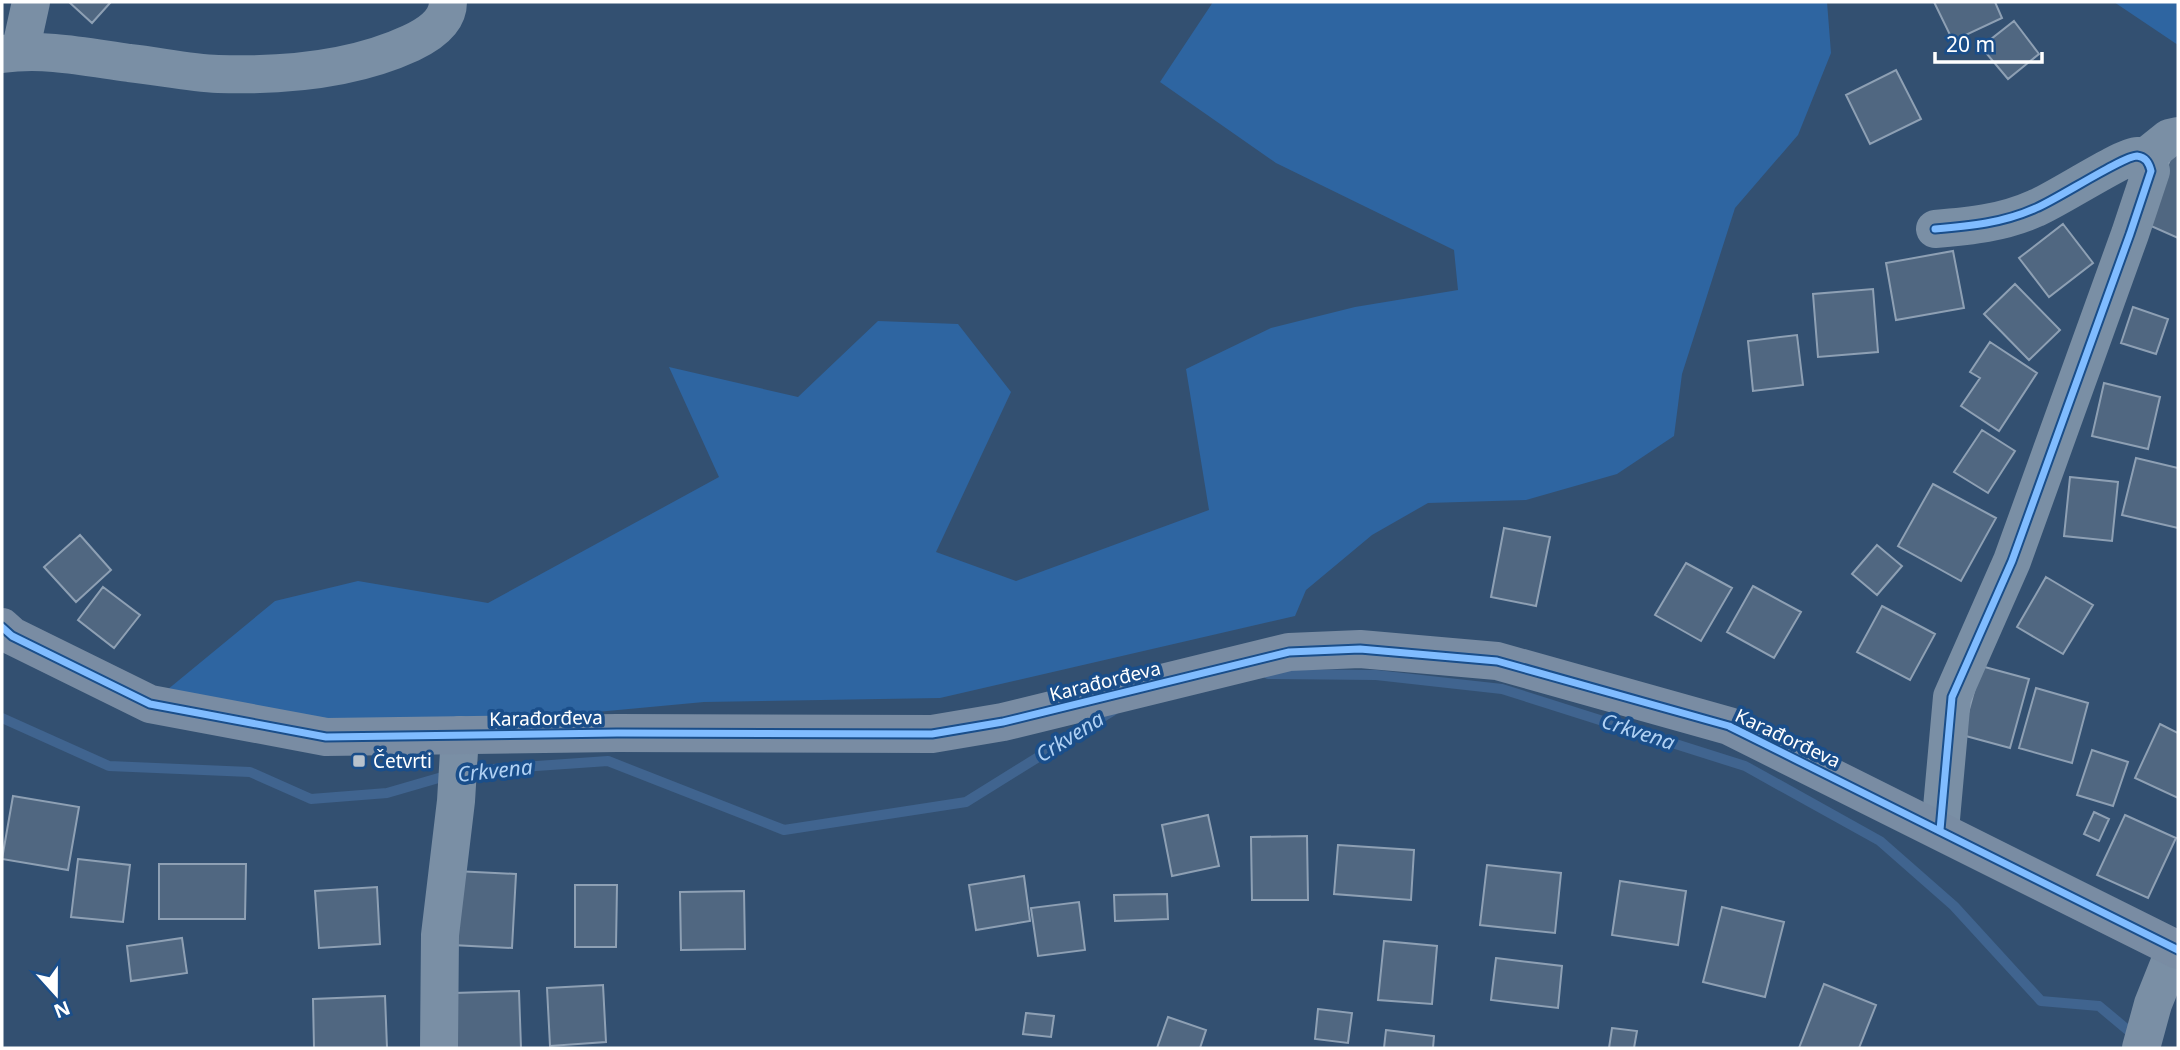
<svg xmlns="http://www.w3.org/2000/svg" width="2180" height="1050" font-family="'Noto Sans',sans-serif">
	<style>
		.green { fill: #2e65a1 }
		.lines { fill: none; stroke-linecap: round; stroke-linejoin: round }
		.stream { stroke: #40648f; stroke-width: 10 }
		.building { fill: #506781; stroke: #8ea0b4; stroke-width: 2 }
		.minor { stroke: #7a8fa5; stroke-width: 38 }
		.major { stroke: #798ca3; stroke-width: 38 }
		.cycleway-casing { stroke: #1a4e8a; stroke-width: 11 }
		.cycleway { stroke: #80bcff; stroke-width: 7 }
		.poi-dot { fill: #b8c2cd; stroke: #1a4e8a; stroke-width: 2.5 }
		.labels { text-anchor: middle; stroke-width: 7; stroke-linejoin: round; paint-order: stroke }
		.street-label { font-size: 19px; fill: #fff; stroke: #1a4e8a }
		.poi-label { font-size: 19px; fill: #fff; stroke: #1a4e8a; text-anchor: start }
		.water-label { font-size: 21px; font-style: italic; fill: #b0d1f4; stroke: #1a4e8a }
	</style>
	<rect width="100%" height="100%" fill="#335071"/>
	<path class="green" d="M1213 2H1827L1831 53 1798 135 1735 208 1682 374 1674 436 1617 474 1526 500 1428 503 1372 535 1306 590 1295 616 940 698 704 702 326 737 150 704 275 601 358 581 488 603 719 477 669 367 798 397 878 321 958 324 1011 392 936 552 1016 581 1209 510 1186 369 1271 328 1355 307 1458 290 1454 250 1276 163 1160 82Z
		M2114 2H2178V45Z"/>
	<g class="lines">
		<path class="stream" d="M1268 674 1376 675 1502 689 1745 766 1880 841 1954 906 2041 1001 2099 1006 2136 1037
			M2 718 109 766 250 772 311 799 387 793 449 775
			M465 771 608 761 784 830 966 802 1114 710"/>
	</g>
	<path class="building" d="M69 2H108L110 3 92 23Z
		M1934 2H1995L2002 18 1953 41Z
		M2014 21 2039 54 2008 79 1981 47Z
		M1896 70 1921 119 1870 144 1846 95Z
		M2173 153 2178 155V238L2142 222Z
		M2063 224 2093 263 2049 297 2019 258Z
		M1953 251 1964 308 1896 320 1886 263Z
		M2015 284 2060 330 2029 360 1984 314Z
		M1873 289 1878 352 1818 357 1813 294Z
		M2133 307 2168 319 2156 354 2121 343Z
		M1797 335 1803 385 1753 391 1748 341Z
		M1990 342 2037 373 1999 431 1961 406 1980 378 1970 372Z
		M2104 383 2160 397 2148 449 2092 436Z
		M1982 430 2015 451 1988 493 1954 472Z
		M2136 458 2178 468V528L2122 515Z
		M2070 477 2118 482 2112 541 2064 536Z
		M1933 484 1996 518 1961 581 1898 546Z
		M1504 528 1550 537 1536 606 1491 597Z
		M80 535 111 570 76 602 44 567Z
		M1877 545 1902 566 1877 595 1852 574Z
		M1686 563 1732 588 1701 641 1655 615Z
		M2046 577 2093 605 2063 654 2017 627Z
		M1753 586 1801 612 1774 658 1727 632Z
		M103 587 140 615 114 648 78 620Z
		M1882 606 1935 634 1910 680 1857 652Z
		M1981 666 2029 679 2010 748 1962 735Z
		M2036 688 2088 703 2072 763 2019 748Z
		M2160 724 2178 733V798L2135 778Z
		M2092 750 2128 762 2113 806 2077 795Z
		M13 796 79 807 68 870 2 859Z
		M2094 812 2109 819 2099 841 2084 834Z
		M1208 815 1219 866 1172 876 1162 825Z
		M2125 815 2176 838 2148 898 2097 875Z
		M1307 836 1308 900H1252L1251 837Z
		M1338 845 1414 850 1411 900 1334 894Z
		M78 859 130 865 123 922 71 917Z
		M159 864H246L245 919H159Z
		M1487 865 1561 873 1555 933 1480 925Z
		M455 871 516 874 512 948 452 945Z
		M1024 876 1030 921 976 930 969 885Z
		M1620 881 1686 891 1678 945 1612 935Z
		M575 885H617L616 947H575Z
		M377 887 380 944 319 948 315 891Z
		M744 891 745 949 681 950 680 892Z
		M1167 894 1168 919 1115 921 1114 895Z
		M1079 902 1085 950 1038 956 1031 908Z
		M1722 907 1784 922 1765 997 1703 982Z
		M182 938 187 973 131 981 127 946Z
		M1384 941 1437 946 1432 1004 1378 1000Z
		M1496 958 1562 966 1558 1008 1491 1000Z
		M1824 984 1876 1005 1859 1048H1799Z
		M603 985 606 1042 550 1046 547 988Z
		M519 991 521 1048H456L454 993Z
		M385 996 387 1048H314L313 999Z
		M1318 1009 1352 1013 1348 1043 1315 1039Z
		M1026 1013 1054 1016 1051 1037 1023 1034Z
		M1168 1017 1206 1030 1200 1048H1157Z
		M1612 1028 1637 1031 1634 1048H1609Z
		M1386 1030 1434 1036 1433 1048H1384Z"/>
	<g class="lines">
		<path class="minor" d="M20 52 31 2
			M2 54C45 48 86 57 129 63 158 66 189 73 218 74 282 76 353 70 411 43 428 35 448 22 448 2
			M2144 158 2169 138 2178 136
			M1935 229C1970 226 2003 223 2036 208 2056 200 2123 156 2137 156 2146 157 2149 163 2151 171L2130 234 2012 561 1952 697 1940 830
			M439 1048 440 935 456 801 460 735
			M2141 1048 2153 1004 2175 949"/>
		<path class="major" d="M2 627 12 636 150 704 326 737 617 733 932 734 1003 722 1289 652 1360 649 1497 661 1729 726 2178 950"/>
		<defs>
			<path id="cycleway" d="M1935 229C1970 226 2003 223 2036 208 2056 200 2123 156 2137 156 2146 157 2149 163 2151 171L2130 234 2012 561 1952 697 1940 830
				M2 627 12 636 150 704 326 737 617 733 932 734 1003 722 1289 652 1360 649 1497 661 1729 726 2178 950"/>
		</defs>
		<use href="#cycleway" class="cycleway-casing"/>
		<use href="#cycleway" class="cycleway"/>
	</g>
	<rect class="poi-dot" x="352" y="754" width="14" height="14" rx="3.5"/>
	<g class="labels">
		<g class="street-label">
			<text transform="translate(1105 681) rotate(-14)" y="7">Karađorđeva</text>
			<text transform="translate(546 718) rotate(-1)" y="7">Karađorđeva</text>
			<text transform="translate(1788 738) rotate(25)" y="7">Karađorđeva</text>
		</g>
		<g class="poi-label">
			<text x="373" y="768">Četvrti</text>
		</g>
		<g class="water-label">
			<text transform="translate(1638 732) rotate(18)" y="7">Crkvena</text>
			<text transform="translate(1070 737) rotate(-32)" y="7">Crkvena</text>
			<text transform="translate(495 771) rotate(-6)" y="7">Crkvena</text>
		</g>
	</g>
	<rect width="2180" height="1050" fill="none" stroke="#ffffff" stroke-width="7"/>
	<g transform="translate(56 994) rotate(159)" stroke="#1a4e8a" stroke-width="5" paint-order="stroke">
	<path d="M0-5L12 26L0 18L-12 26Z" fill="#ffffff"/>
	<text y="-10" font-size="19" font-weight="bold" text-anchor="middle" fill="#ffffff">N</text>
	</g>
	<path d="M1935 52v10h107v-10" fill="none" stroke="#ffffff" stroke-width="3.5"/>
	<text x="1946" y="52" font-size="21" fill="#ffffff" stroke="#1a4e8a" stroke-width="5" paint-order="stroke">20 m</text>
</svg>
